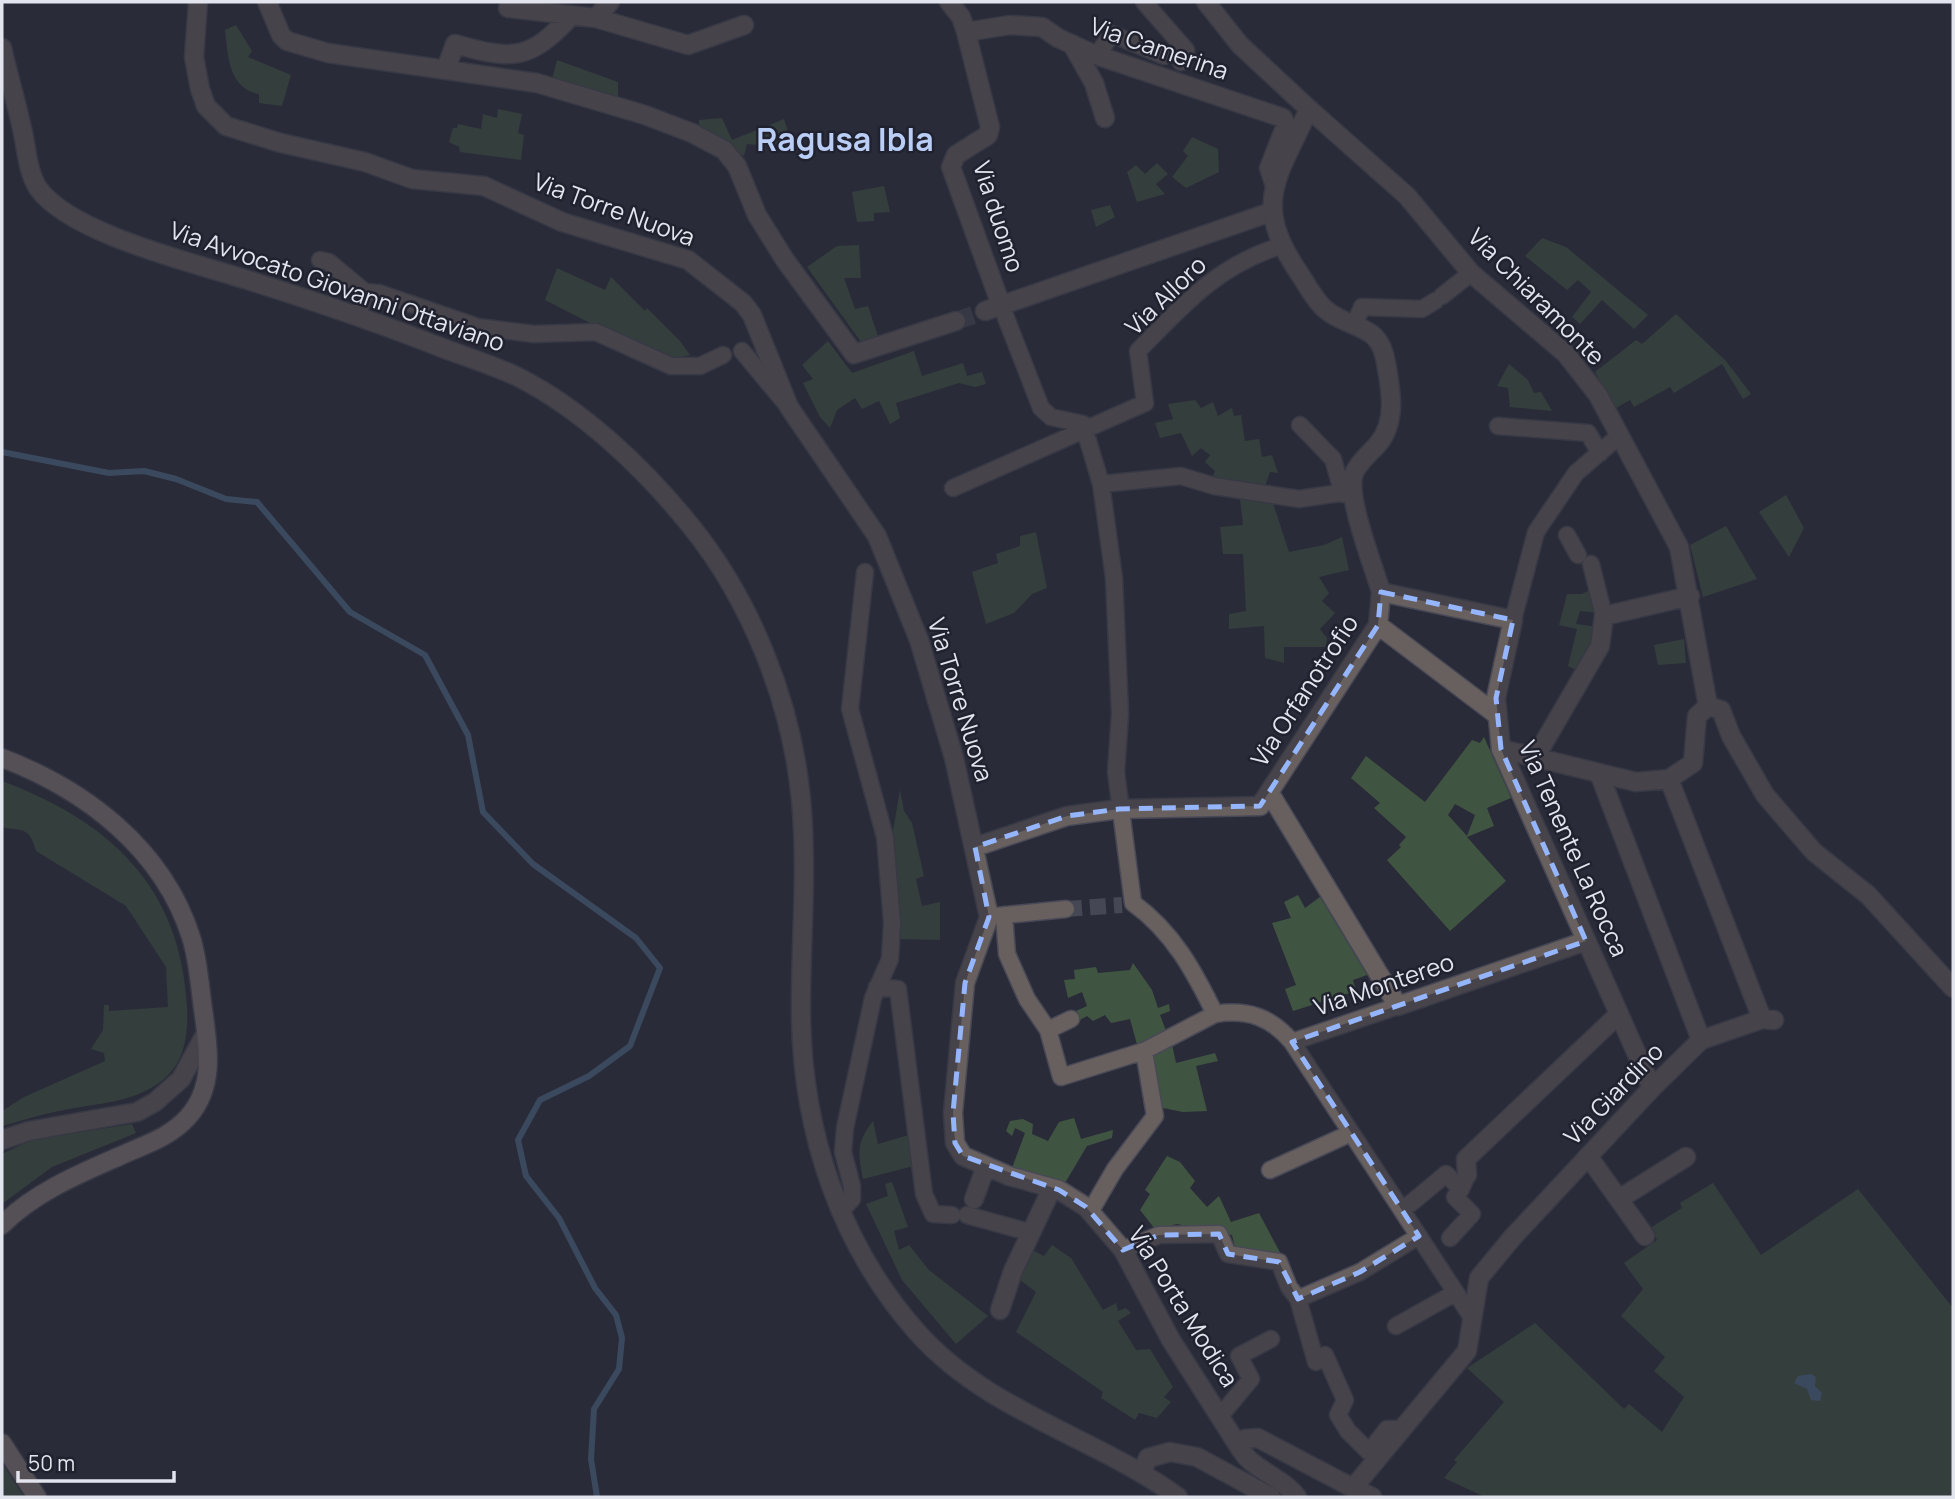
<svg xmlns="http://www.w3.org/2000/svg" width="1955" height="1499" font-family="Manrope,sans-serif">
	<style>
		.green { fill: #405541; fill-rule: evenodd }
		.water { fill: #4f6d8a }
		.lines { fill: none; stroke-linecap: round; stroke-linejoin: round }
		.stream { stroke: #4f6d8a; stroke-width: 6 }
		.pedestrian-tunnel { stroke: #464754; stroke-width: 16; stroke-dasharray: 16 8; stroke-linecap: butt }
		.minor-tunnel { stroke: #464754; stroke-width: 18; stroke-dasharray: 18 9; stroke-linecap: butt }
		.pedestrian-casing { stroke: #484956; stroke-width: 19 }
		.minor-casing { stroke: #484956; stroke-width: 21 }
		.tertiary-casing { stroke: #484956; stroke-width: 21 }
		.secondary-casing { stroke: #484956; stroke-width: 21 }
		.pedestrian { stroke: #685f5f; stroke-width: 16 }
		.minor { stroke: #685f5f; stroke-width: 18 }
		.tertiary { stroke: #685f5f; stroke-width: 18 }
		.secondary { stroke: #897b7b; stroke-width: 18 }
		.marked { fill: none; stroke: #95b6fd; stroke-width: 5; stroke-dasharray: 14 9; stroke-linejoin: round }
		.labels { text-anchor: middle; stroke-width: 5; stroke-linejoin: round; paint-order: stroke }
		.street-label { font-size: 24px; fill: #e3e5ee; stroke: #21222f }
		.district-label { font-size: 32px; font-weight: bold; fill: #bacdf5; stroke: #21222f }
	</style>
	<rect width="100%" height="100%" fill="#2a2b39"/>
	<path class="green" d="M236 25 252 51 248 57 291 75 282 106 259 103V94C228 88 228 55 225 30Z
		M557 60 618 82V97L552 79Z
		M498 109 522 114 518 133 524 135 521 160 460 152 459 147 449 142 453 128H457L458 124 481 129 483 114 497 118Z
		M722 118 732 140 784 119 791 141 775 147 747 144 744 156 699 132V120Z
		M1192 137 1218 149 1219 172 1186 188 1172 177 1188 156 1183 151Z
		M1157 163 1168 174 1156 184 1165 194 1137 202 1127 172 1136 165 1145 174Z
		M884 186 890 212 874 213V221L857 222 852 192Z
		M1110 205 1115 217 1096 227 1091 210Z
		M1542 238 1566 247 1648 315 1634 329 1602 300 1580 324 1572 317 1591 292 1578 280 1567 290 1525 256Z
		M859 245 861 278H844L855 309 868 306 878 336 861 342 807 267 837 246Z
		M557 268 605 290 611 277 645 311 647 308 680 341 690 355 674 359 631 344 545 300Z
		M1676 314 1726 361 1751 394 1743 399 1722 364 1674 393 1670 387 1634 407 1630 400 1614 409 1595 372 1636 340 1642 344Z
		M828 341 852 373 914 351 922 376 963 363 967 376 982 372 986 384 975 387 959 383 896 403 900 418 890 424 879 401 862 409 855 398 837 410 830 428 820 417 803 383 813 379 802 365Z
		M1509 364 1528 380 1534 393 1541 392 1552 411 1510 407 1508 388 1497 386Z
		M1195 400 1201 408 1213 402 1218 416 1232 408 1234 416 1241 415 1245 441 1259 439 1262 457 1272 455 1278 473 1270 472 1264 489 1211 480 1215 471 1205 462 1210 455 1201 448 1192 456 1181 433 1160 438 1155 423 1173 419 1168 404Z
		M1786 495 1804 528 1789 557 1759 512Z
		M1240 499 1272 500 1289 552 1324 545 1342 537 1349 570 1319 577 1329 593 1322 601 1335 613 1320 629 1327 638 1326 647H1284V663L1265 658 1264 626 1229 629V614L1246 611 1243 554H1223L1220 527 1243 525Z
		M1726 526 1757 579 1703 597 1690 545Z
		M1036 532 1047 588 1032 594 1014 613 986 624 972 572 998 563 996 554 1020 546V536Z
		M1592 589 1599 613 1580 611 1576 624 1598 627 1582 673 1568 666 1577 629 1559 625 1567 594H1582Z
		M1684 639 1686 663 1658 665 1654 645Z
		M1484 737 1511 798 1487 808 1494 826 1467 837 1506 881 1450 931 1387 860 1401 847 1399 845 1406 837 1374 808 1380 803 1351 778 1366 756 1425 802 1472 740 1480 743ZM1455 804 1475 815 1467 836 1448 815Z
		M2 781C109 821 181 886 187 1007 188 1037 185 1064 159 1083 132 1102 101 1103 69 1109 46 1113 24 1120 2 1126V1111L24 1097 105 1061 104 1053 91 1049 103 1030 104 1005H109V1011L168 1007 166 967 126 906 36 851C29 824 20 832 2 827Z
		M900 790 904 811 912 823 924 876 916 879 922 906 940 902V940L899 939 891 842Z
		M1298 895 1305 908 1320 897 1367 975 1353 980 1356 991 1293 1011 1285 989 1296 985 1272 923 1291 918 1284 902Z
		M1133 963 1152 990 1158 1008 1169 1004 1170 1011 1160 1015 1167 1033 1138 1048 1130 1019 1111 1023 1105 1015 1093 1021 1087 1016 1078 1021 1076 1011 1087 1006 1082 992 1068 998 1064 980 1075 979 1074 970 1096 967 1098 973 1130 970Z
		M1171 1040 1176 1063 1215 1053 1218 1061 1196 1066 1207 1111 1183 1112 1158 1107 1149 1052Z
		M1074 1118 1081 1139 1113 1130 1112 1138 1087 1146 1065 1183H1053L1012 1168 1025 1133 1015 1128 1012 1136 1006 1131 1010 1121 1023 1119 1033 1124 1032 1134 1048 1141 1059 1122Z
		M873 1121 878 1144 909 1135 914 1166 863 1179C858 1152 856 1143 873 1121Z
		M132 1124 136 1133 52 1167 2 1204V1154L31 1140Z
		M1167 1156 1180 1162 1195 1181 1190 1188 1207 1207 1219 1196 1231 1222 1259 1213 1283 1258 1236 1251 1232 1235 1177 1224 1155 1229 1140 1210 1150 1194 1145 1190Z
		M892 1182 908 1227 894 1231 899 1250 909 1245 929 1270 988 1316 956 1344 902 1280 866 1204 888 1196 885 1184Z
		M1713 1183 1761 1255 1858 1189 1953 1308V1497H1485L1444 1478 1457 1462 1454 1460 1504 1402 1467 1368 1535 1323 1624 1409 1629 1404 1662 1432 1684 1397 1654 1371 1665 1357 1621 1316 1643 1289 1624 1263 1657 1240 1650 1228 1682 1208 1680 1203Z
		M1052 1245 1071 1258 1103 1310 1116 1303 1118 1311 1126 1308 1131 1313 1118 1321 1136 1350 1150 1349 1173 1387 1164 1397 1171 1402 1157 1418 1139 1413 1135 1420 1101 1398 1103 1392 1016 1332 1036 1292 1016 1277 1030 1249 1044 1256Z
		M2 1463 24 1497H2Z"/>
	<path class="water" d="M1811 1374 1816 1377 1815 1386 1822 1393 1820 1401 1811 1400 1807 1389 1794 1383 1798 1376Z"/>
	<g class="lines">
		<path class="stream" d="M2 452 109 473 144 471 176 479 226 499 257 502 350 612 425 655 468 735 483 812 533 864 636 938 660 968 630 1046 589 1076 540 1100 518 1140 526 1176 559 1218 595 1288 616 1315 622 1338 619 1369 594 1409 591 1459 597 1497"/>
		<path class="pedestrian-tunnel" d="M1066 909 1122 905"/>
		<path class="minor-tunnel" d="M956 321 985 311"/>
		<defs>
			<path id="pedestrian" d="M1144 2 1186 50 1181 62
				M1097 55 1112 34 1164 56
				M320 260 329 262 365 292
				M1442 296 1471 273
				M1001 305 1041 408 1051 417 1083 424 1101 484 1114 578 1120 714 1116 772 1133 903C1173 932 1194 971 1215 1014 1248 1009 1271 1017 1292 1042L1471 1316
				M358 315 365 292 379 293 478 327 534 334 596 332 671 366H700L723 355
				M1354 325 1362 307 1422 309 1435 301
				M742 351 787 405
				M1300 425 1333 459 1343 494
				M1498 426 1588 433 1600 453
				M1101 484 1181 476 1214 486 1299 499 1353 491
				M953 488 1145 403 1138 351C1183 305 1217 266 1280 246
				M1567 535 1578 555
				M1591 564 1604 616
				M1513 620 1536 532 1576 473 1619 436
				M1004 915 1007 954 1027 999 1048 1030 1061 1077 1144 1051 1215 1014
				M996 916 1066 909
				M877 987 898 989 924 1194 933 1214 952 1215
				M1048 1030 1071 1019
				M1292 1042 1398 1006
				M1270 1170 1351 1133
				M1410 1204 1446 1174 1461 1189 1467 1175
				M840 1212 852 1199V1186L843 1152 845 1128 873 998 890 959 892 922 885 837 850 709 865 572
				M1090 1212 1115 1169 1155 1116 1144 1051
				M967 1215 1032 1233
				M1450 1238 1472 1214 1455 1197 1461 1189
				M1123 1250 1159 1235 1219 1234 1228 1254 1279 1262 1289 1287 1298 1299
				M1396 1326 1455 1293
				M1221 1415 1251 1379 1239 1356 1271 1339
				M1399 1429H1387L1369 1452 1348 1431 1338 1415 1345 1400 1325 1355 1316 1362 1298 1299 1360 1272 1419 1236"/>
			<path id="minor" d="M198 2 194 57 200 89 206 106 226 126 281 143 365 162 412 179 484 186 562 222 688 260 743 303 752 315 789 407 877 536 919 640 954 758 989 917 965 983 953 1113 955 1143 963 1156 1009 1176 1059 1190 1086 1207 1123 1250 1171 1340 1241 1450
				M267 2 281 35 287 41 328 53 537 83 645 115 692 133 724 150 737 166 757 215 785 260 854 354 956 321
				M949 2 961 17 966 32 990 127 988 135 956 155 951 167 1001 305
				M508 8 596 18 688 45 744 25
				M596 18 610 2
				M966 32 1010 25 1042 27 1058 38 1093 54 1283 118 1286 125 1269 168 1275 186
				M1072 44 1094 83 1105 118
				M446 69 455 44C514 61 530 60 572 15
				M1309 109 1407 196 1471 273 1566 354 1598 395 1679 547 1708 706
				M985 311 1271 212
				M1378 625 1497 715
				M1708 706 1721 710 1731 736 1765 795 1814 852 1868 895 1953 988
				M1501 749 1636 782 1669 779 1693 763 1697 716 1708 706
				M1535 758 1600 646 1604 616 1690 596
				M1599 773 1701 1040
				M1669 779 1762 1019
				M1269 792 1398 1006 1586 941
				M975 847 1067 816 1119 809 1260 806 1378 625 1381 592
				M1652 1088 1701 1040 1762 1019 1774 1020
				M2 1140 29 1131 137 1112 155 1102 181 1079 206 1033
				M1588 1156 1645 1236
				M1467 1175 1466 1159 1619 1014
				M974 1199 986 1166
				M1619 1199 1686 1157
				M1000 1310 1013 1271 1052 1188
				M1297 1497C1284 1478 1246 1466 1241 1448L1245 1439 1258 1438 1353 1488"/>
			<path id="tertiary" d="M1206 2 1240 45 1309 109C1276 181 1251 203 1301 276 1310 290 1319 308 1335 316 1361 331 1380 327 1386 363 1391 390 1397 422 1378 444 1371 452 1358 463 1354 473 1345 495 1374 567 1381 592L1513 620 1496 698 1501 749 1652 1088 1512 1238 1479 1278 1467 1351 1353 1488 1372 1497
				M2 48C9 78 18 108 24 138 27 155 29 174 38 188 71 235 199 264 254 282 317 302 379 323 440 347 466 357 493 365 518 377 583 410 644 468 690 525 751 600 792 703 801 800 808 873 800 945 801 1018 803 1133 840 1245 917 1332 988 1412 1094 1436 1178 1497
				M1142 1472 1148 1458 1170 1452 1197 1457 1271 1497"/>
			<path id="secondary" d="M2 758C86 790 163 849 191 937 199 962 200 991 204 1016 209 1051 214 1088 188 1117 169 1138 146 1144 120 1156 79 1174 35 1192 2 1225
				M2 1443 37 1497"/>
		</defs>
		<use href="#pedestrian" class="pedestrian-casing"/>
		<use href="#minor" class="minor-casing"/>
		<use href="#tertiary" class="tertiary-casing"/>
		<use href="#secondary" class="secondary-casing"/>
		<use href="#pedestrian" class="pedestrian"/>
		<use href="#minor" class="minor"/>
		<use href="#tertiary" class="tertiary"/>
		<use href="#secondary" class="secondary"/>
	</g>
	<path d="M0 0H1955V1499H0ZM1381 592 1513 620 1496 698 1501 749 1586 941 1292 1042 1419 1236 1360 1272 1298 1299 1279 1262 1228 1254 1219 1234 1159 1235 1123 1250 1086 1207 1059 1190 963 1156 955 1143 953 1113 965 983 989 917 975 847 1067 816 1119 809 1260 806 1378 625Z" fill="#2a2b39" fill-opacity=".55" fill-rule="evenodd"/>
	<path class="marked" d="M1381 592 1513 620 1496 698 1501 749 1586 941 1292 1042 1419 1236 1360 1272 1298 1299 1279 1262 1228 1254 1219 1234 1159 1235 1123 1250 1086 1207 1059 1190 963 1156 955 1143 953 1113 965 983 989 917 975 847 1067 816 1119 809 1260 806 1378 625Z"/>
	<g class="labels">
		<g class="street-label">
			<text transform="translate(1159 49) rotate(19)" y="8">Via Camerina</text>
			<text transform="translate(614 210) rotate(20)" y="8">Via Torre Nuova</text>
			<text transform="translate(998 217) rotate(72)" y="8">Via duomo</text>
			<text transform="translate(337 287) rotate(19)" y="8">Via Avvocato Giovanni Ottaviano</text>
			<text transform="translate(1166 296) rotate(-44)" y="8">Via Alloro</text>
			<text transform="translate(1536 297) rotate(45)" y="8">Via Chiaramonte</text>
			<text transform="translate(1305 691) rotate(-57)" y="8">Via Orfanotrofio</text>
			<text transform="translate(960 700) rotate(73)" y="8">Via Torre Nuova</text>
			<text transform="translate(1573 849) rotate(66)" y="8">Via Tenente La Rocca</text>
			<text transform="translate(1384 985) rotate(-19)" y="8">Via Montereo</text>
			<text transform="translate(1614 1094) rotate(-46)" y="8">Via Giardino</text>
			<text transform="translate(1183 1307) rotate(58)" y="8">Via Porta Modica</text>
		</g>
		<g class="district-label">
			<text x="845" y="151">Ragusa Ibla</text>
		</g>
	</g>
	<rect width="1955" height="1499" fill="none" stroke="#e3e5ee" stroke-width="7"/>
	<path d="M18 1471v10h156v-10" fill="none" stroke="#e3e5ee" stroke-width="3.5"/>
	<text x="28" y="1471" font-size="21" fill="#e3e5ee" stroke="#21222f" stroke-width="5" paint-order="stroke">50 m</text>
</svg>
